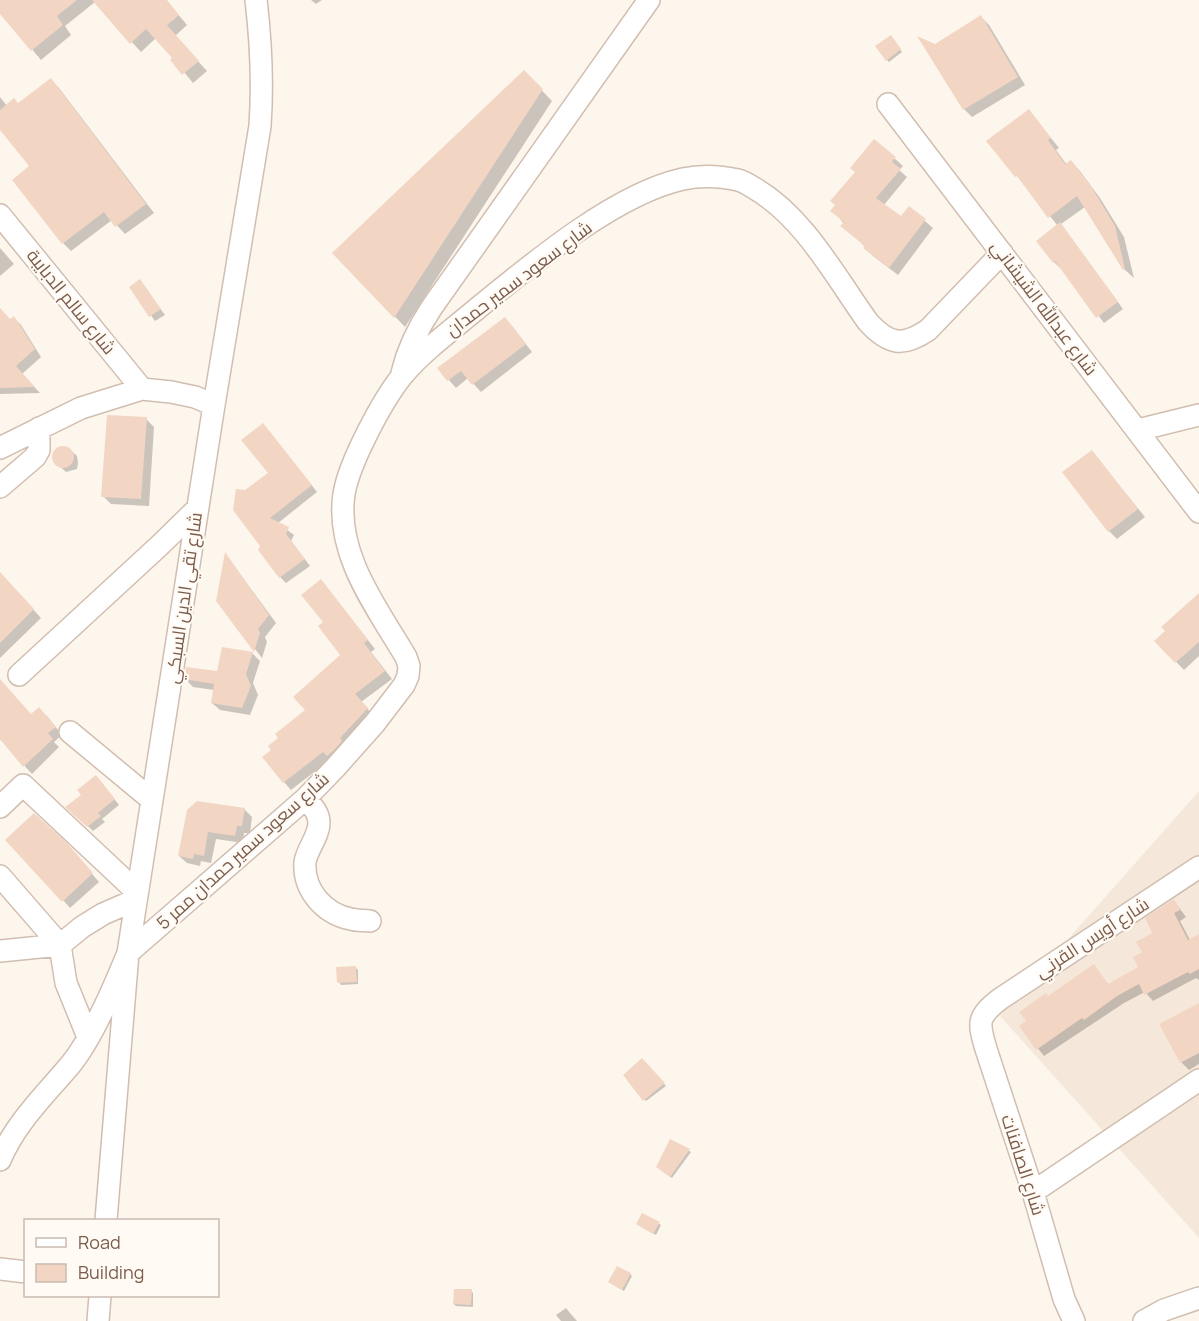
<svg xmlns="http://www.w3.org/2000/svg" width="1199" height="1321" font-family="Manrope,Cairo,sans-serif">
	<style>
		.residential { fill: #f5e8da }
		.shadow { fill: #0003 }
		.building { fill: #f3d5c3 }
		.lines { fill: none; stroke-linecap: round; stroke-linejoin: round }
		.minor-casing { stroke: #d1beb0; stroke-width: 24 }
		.minor { stroke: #fff; stroke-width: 21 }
		.labels { text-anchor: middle; stroke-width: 4.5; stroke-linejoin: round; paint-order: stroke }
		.street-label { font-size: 18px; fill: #7a5c4d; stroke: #fffaf3 }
	</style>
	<rect width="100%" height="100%" fill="#fdf6ec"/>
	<path class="residential" d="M1199 791V1238L1000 1016Z"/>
	<path class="shadow" d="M0 0H166L187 25 175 36 207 71 193 83 156 38 141 52 95 2 65 26 71 35 41 60 0 11Z
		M311 0H322L316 4Z
		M981 17 989 25 1025 85 972 117 964 109 921 39 936 45Z
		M893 39 902 52 889 62 887 60Z
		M524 72 552 101 405 327 334 253Z
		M51 80 59 88 154 213 125 234 112 220 71 251 63 243 31 167 0 128V97L7 106 18 104Z
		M1029 111 1059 148 1056 150 1067 165 1071 162 1080 171 1100 198 1124 237 1134 278 1124 269 1085 207 1061 224 1123 309 1104 323 1062 267 1060 268 1054 262 1058 226 988 141Z
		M875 141 903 166 899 170 907 177 884 205 901 218 910 208 933 228 898 275 873 256 840 219 856 172Z
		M0 248 14 264 0 276Z
		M140 281 165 315 155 321 131 287Z
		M0 309 10 320 14 318 21 325 41 357 22 374 40 393 0 394Z
		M512 326 532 352 481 392 468 378 456 388 439 369Z
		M146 419 154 427 149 506 111 504 103 496Z
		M269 431 317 492 278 523 294 535 291 541 310 566 286 583 280 577 261 545 245 492 270 474Z
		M61 447H67L77 456 78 463 77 469 66 472 57 464 54 456Z
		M1092 452 1145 517 1117 539 1109 531Z
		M226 555 276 623 265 637 267 642 262 658 218 601Z
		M0 573 41 618 0 658Z
		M328 589 375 649 371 652 392 679 361 702 375 717 331 759 291 790 284 782 273 750 308 710 342 655 325 623Z
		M1199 595V656L1184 670 1156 641Z
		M223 649 253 654 260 661 253 683 258 695 250 715 220 710 212 703 214 690 193 687 185 679 219 673Z
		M0 694 31 715 47 716 62 735 54 742 59 747 32 774 0 739Z
		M101 782 119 805 102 819 105 822 93 831 68 807Z
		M244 809 252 817 250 833H244L243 843 216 839 211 863 201 861 200 866 187 863 179 856 188 811Z
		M74 853 99 882 70 908 63 900Z
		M1174 901 1186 917 1180 921 1190 940 1199 936V980L1196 978 1153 1001 1145 992 1124 1003 1044 1056 1021 1027 1049 997 1093 966 1109 985 1140 967 1144 952 1154 933Z
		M356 968 358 970V984L341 985 339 982Z
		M1199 1004V1064L1189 1070 1181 1062Z
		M642 1060 666 1086 646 1101 625 1075Z
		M671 1141 691 1152 672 1178 660 1169Z
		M643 1215 661 1225 656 1235 640 1226Z
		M630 1274 632 1276 624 1291 612 1284Z
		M471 1291 473 1293V1307L456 1306 454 1304Z
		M566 1308 570 1313 577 1321H561L556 1315Z"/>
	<path class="building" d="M0 0H77L57 16 63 25 31 51 0 14Z
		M92 0H167L179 15 167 25 199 61 182 75 170 60 172 58 146 29 130 44Z
		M981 15 1018 77 963 110 917 36 935 44Z
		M891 35 901 49 886 61 875 46Z
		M524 70 543 89 394 318 332 253Z
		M51 78 146 204 115 227 104 212 62 244 12 180 29 166 0 130V110L14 98 18 103Z
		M1029 109 1051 138 1048 140 1065 164 1071 160 1091 186 1115 226 1125 269 1123 270 1077 196 1048 218 1017 176 1015 177 986 141Z
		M874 139 896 157 892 162 901 169 876 198 901 216 909 206 926 219 889 268 863 248 865 246 840 226 844 222 830 211 835 205 830 201 855 172 850 168Z
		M1060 222 1118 302 1096 318 1055 261 1053 263 1036 241Z
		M140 279 161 309 149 317 129 287Z
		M0 308 10 319 14 316 35 349 16 366 35 387 0 388Z
		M505 317 526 344 472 385 461 371 447 381 437 368Z
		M107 415 147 417 141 499 101 497Z
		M263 423 312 485 270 518 289 527 286 534 305 559 279 578 258 550 260 546 233 510 236 489 245 490 268 473 241 440Z
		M52 457a11 11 0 1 1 22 0a11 11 0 1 1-22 0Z
		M1092 450 1138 509 1108 532 1062 472Z
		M225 552 269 615 258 629 260 633 254 652 216 601Z
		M0 572 34 609 0 643Z
		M321 579 368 640 364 643 385 671 355 694 368 708 340 738 342 741 335 749 327 756 323 752 283 783 262 757 271 750 268 746 278 738 275 734 305 710 293 697 340 655 318 626 323 622 301 595Z
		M1199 593V642L1175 663 1154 641 1165 631 1161 627Z
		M222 647 253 652 246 674 251 686 242 708 211 703 214 684 184 679 186 667 217 671Z
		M0 679 31 714 39 707 56 727 48 733 53 739 23 767 0 739Z
		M96 775 115 799 98 813 101 816 87 827 65 807 81 795 77 790Z
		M197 801 245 808 242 826H237L235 836 208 832 204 856 194 854 193 859 178 856 187 810Z
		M34 813 67 843 93 873 62 902 5 840Z
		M1174 899 1180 910 1174 913 1188 940 1199 934V969L1190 974 1188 972 1144 995 1139 984 1117 996 1084 1020 1082 1018 1036 1050 1019 1026 1026 1021 1019 1012 1046 993 1048 996 1094 964 1108 984 1138 967 1133 957 1142 952 1136 942 1152 933 1145 918Z
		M356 966 357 982 337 983 336 967Z
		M1199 1003V1053L1180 1063 1159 1024Z
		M642 1058 665 1083 643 1101 623 1075Z
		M670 1139 690 1149 670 1177 656 1167Z
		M642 1213 660 1222 653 1234 636 1224Z
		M617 1266 631 1273 622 1290 608 1282Z
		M454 1289H472L471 1305 453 1304Z"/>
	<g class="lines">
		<defs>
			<path id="minor" d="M888 104 1199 512
				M0 215 142 389
				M402 373C408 348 418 328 432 307L649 0
				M1138 430 1199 415
				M0 448 81 408 142 389 171 392 195 397 214 405
				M0 487 35 457 39 450V428
				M19 675 159 546 198 508
				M70 732 152 800
				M305 799C312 806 319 812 319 823 319 836 307 849 305 862 303 890 324 914 351 919 357 921 364 920 370 921
				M0 807 23 785 137 892
				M0 876 60 945 66 983 88 1037
				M0 951 60 945 82 927 103 914 135 900
				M0 1160C16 1122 46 1094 71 1064 93 1037 115 985 128 953L214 405 260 126C263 83 261 42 256 0
				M1033 1192 1199 1080
				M106 1220 128 953 305 799 335 768 375 723 404 685 408 676 409 666 406 657C377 608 335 554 344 494 349 463 382 401 402 376 422 352 449 332 473 312 528 267 614 194 683 179 701 175 720 176 738 180 743 181 749 185 754 188 804 217 835 276 868 322 889 345 903 347 928 330L1002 253
				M0 1269 26 1272
				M98 1321 100 1296
				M1074 1321 1064 1299 1033 1192 986 1049C978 1022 977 1017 1000 999L1199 867
				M1144 1321 1164 1310 1199 1298"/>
		</defs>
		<use href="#minor" class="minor-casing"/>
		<use href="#minor" class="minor"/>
	</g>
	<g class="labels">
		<g class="street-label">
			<text transform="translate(519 279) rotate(-37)" y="6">شارع سعود سمير حمدان</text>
			<text transform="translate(71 302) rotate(51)" y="6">شارع سالم الدبايبة</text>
			<text transform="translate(1044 308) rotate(53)" y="6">شارع عبدالله الشيشاني</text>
			<text transform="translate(184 598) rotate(-82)" y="6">شارع تقي الدين السبكي</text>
			<text transform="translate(243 851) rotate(-42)" y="6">شارع سعود سمير حمدان ممر 5</text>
			<text transform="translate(1092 938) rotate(-33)" y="6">شارع أويس القرني</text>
			<text transform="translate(1023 1165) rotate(72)" y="6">شارع الصافنات</text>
		</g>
	</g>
	<rect x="24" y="1219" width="195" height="78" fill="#fffaf3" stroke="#cabbb1" stroke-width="1.5"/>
	<rect x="36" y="1238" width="30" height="9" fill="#ffffff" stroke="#cabbb1" stroke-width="1.5"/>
	<text x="78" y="1249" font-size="18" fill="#7a5c4d">Road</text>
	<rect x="36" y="1264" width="30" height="18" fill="#f3d5c3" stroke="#cabbb1" stroke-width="1.5"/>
	<text x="78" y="1279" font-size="18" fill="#7a5c4d">Building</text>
</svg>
